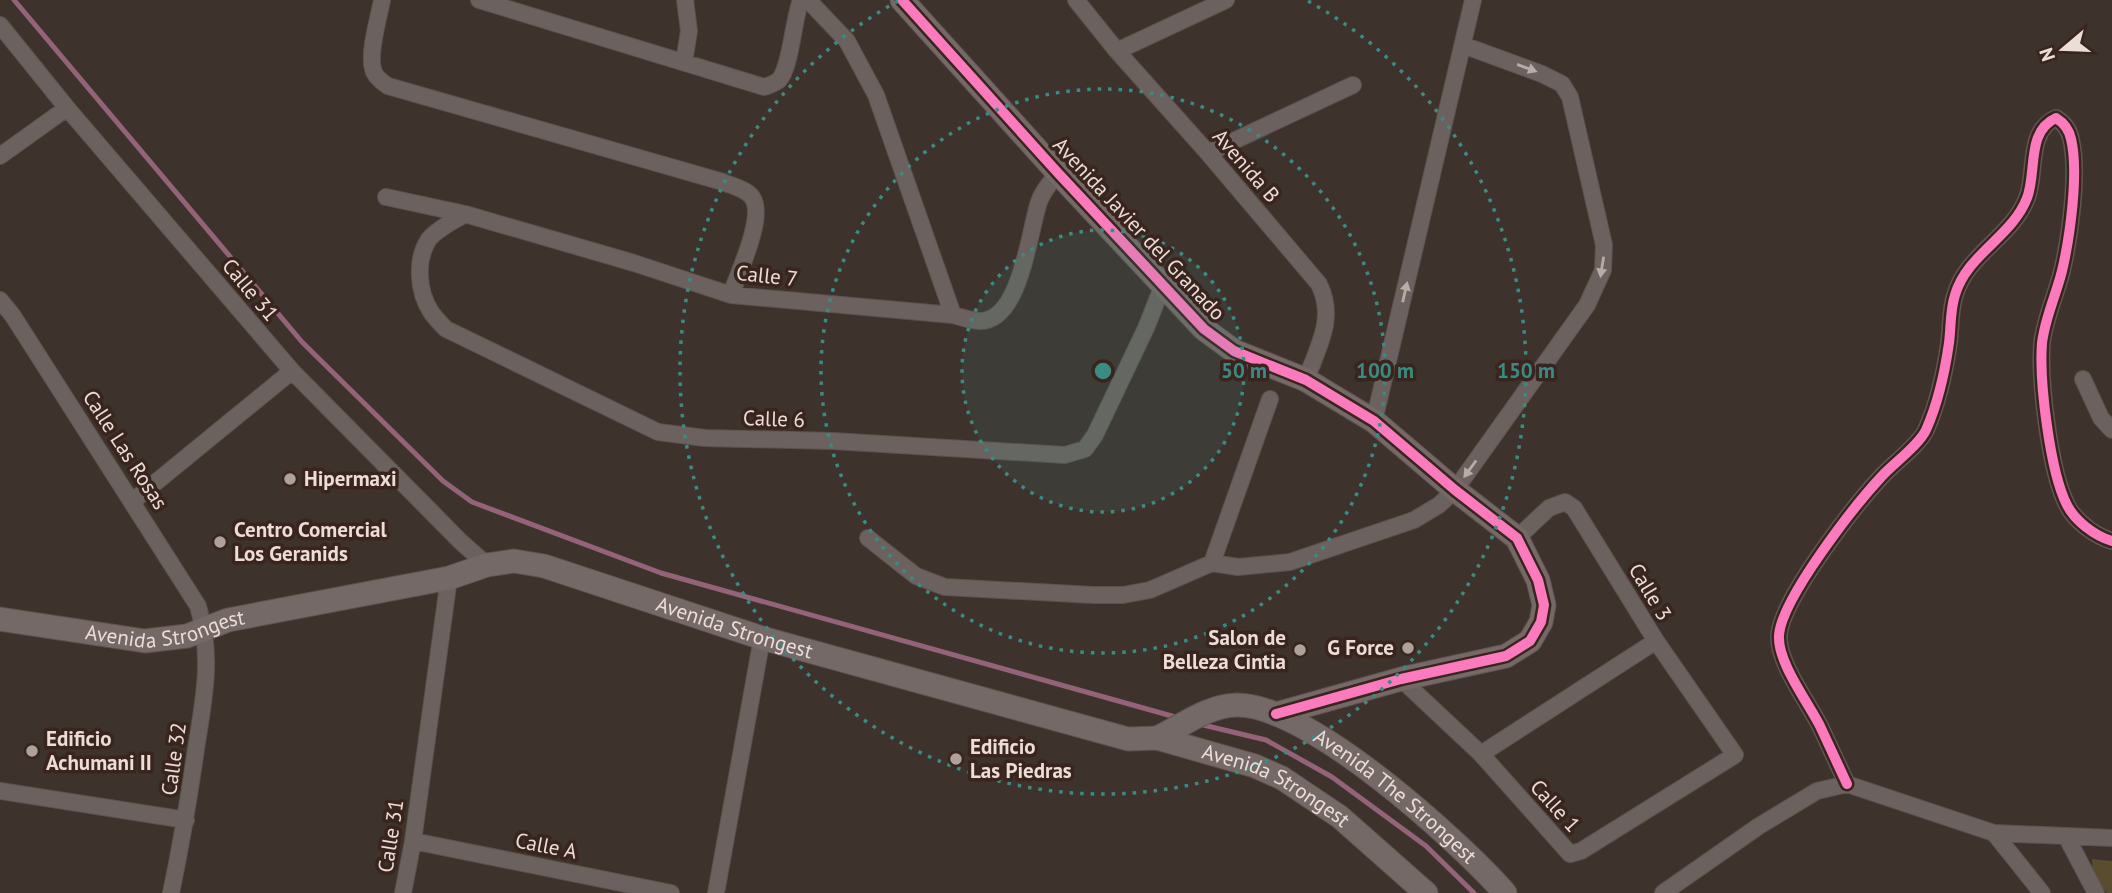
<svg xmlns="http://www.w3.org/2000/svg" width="2112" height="893" font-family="'PT Sans',sans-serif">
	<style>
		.green { fill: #5a4c2f }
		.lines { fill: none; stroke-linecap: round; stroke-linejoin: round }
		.stream { stroke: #936377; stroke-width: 5 }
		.street-casing { stroke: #5c514d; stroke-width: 18 }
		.secondary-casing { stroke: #5c514d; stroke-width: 25 }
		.street { stroke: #6b625f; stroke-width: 16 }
		.secondary { stroke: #756967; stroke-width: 23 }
		.cycleway-casing { stroke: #39251e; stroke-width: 15 }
		.cycleway { stroke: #fd7abc; stroke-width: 10 }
		.oneway { fill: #b8aca8 }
		.ring { fill: none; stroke: #3b8b83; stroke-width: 3.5; stroke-dasharray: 3.5 7 }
		.poi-dot { fill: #afa19c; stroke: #39251e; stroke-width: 2.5 }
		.labels { text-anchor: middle; stroke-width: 7; stroke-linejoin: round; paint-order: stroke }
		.street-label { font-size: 21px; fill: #ecddd8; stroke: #39251e }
		.poi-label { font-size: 21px; font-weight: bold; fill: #ecddd8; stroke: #39251e; text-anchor: start }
		.centre { fill: #3b8b83; stroke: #39251e; stroke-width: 3.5 }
		.ring-label { font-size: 21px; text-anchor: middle; font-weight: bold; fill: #3b8b83; stroke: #39251e; stroke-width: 7; stroke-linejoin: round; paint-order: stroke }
	</style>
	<rect width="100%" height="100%" fill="#3e322d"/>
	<path class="green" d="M2092 859 2112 861V893H2107L2093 876Z"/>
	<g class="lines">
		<path class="stream" d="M14 0 302 342 443 481 472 502 661 573 1179 718
			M1199 724 1266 740 1332 777 1426 846 1474 893"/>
		<defs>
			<path id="street" d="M382 0C379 17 368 53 373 69 374 76 382 82 388 86L723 182C732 186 746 189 752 197 766 216 738 273 731 295
				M479 0 764 87C770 85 774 84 779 80 791 67 793 20 801 0
				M808 0 847 41 876 95 953 315
				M1076 0 1117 51 1208 153 1319 284C1336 319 1318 346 1306 380
				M0 25 67 108 292 371 461 542 487 565
				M1117 51 1226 0
				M684 62 689 31 685 0
				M1208 153 1353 85
				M0 156 67 108
				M386 197 465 214 634 263 731 295 953 315C961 317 971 321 980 321 1020 321 1029 234 1038 205 1041 193 1050 183 1058 173
				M465 214C454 221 437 229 429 239 415 260 418 292 431 312 435 318 441 324 446 329L658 432 705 438 833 441 1065 455 1085 449 1095 435 1146 328 1163 285
				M0 300 13 316 198 606C213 657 204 698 196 749 189 798 181 845 171 893
				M2083 379 2101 418 2112 430
				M1374 421 1473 0
				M133 501 292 371
				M868 538 916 576 945 587 1093 595H1123L1150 590 1212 563 1238 567 1290 562 1414 520 1439 505 1455 490 1587 305 1603 270 1604 245 1570 97 1562 84 1542 74 1463 45
				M1212 563 1270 399
				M1401 679 1481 754 1570 854 1581 851 1735 755 1656 641 1574 508 1565 502 1549 508 1517 538
				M1481 754 1656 641
				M1847 784C1838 765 1829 745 1820 726 1808 702 1777 662 1779 635 1782 598 1855 505 1882 476 1894 463 1919 445 1926 430 1938 403 1945 371 1949 343 1951 328 1950 310 1955 295 1967 254 2012 237 2027 198 2037 173 2026 131 2056 118 2064 123 2069 129 2071 139 2079 172 2070 237 2062 271 2056 295 2045 318 2042 343 2039 381 2050 472 2067 505 2075 521 2095 536 2112 541
				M0 791 186 820
				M1994 833 2042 893
				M2066 836 2096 893
				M413 841 671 893
				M403 893 413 841 449 578
				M716 893 762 638
				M1663 893 1759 826 1817 791 1847 784 1994 833 2112 838"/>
			<g id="secondary">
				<path d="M902 0 1058 173 1204 329 1234 351 1306 380 1374 421 1455 490 1517 538 1538 580 1544 605 1541 622 1530 641 1506 656 1401 679 1276 714"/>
				<path id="s1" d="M0 619 145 641 187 636 228 620 449 578 487 565 514 561 544 566 762 638 1128 739 1157 738 1255 766 1282 778 1340 817 1426 893"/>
				<path id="s2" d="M1157 738C1182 726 1207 706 1236 705 1307 703 1458 840 1505 893"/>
			</g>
		</defs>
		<use href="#street" class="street-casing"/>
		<use href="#secondary" class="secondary-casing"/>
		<use href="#street" class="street"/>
		<use href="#secondary" class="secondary"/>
		<defs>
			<path id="cycleway" d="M902 0 1058 173 1204 329 1234 351 1306 380 1374 421 1455 490 1517 538 1538 580 1544 605 1541 622 1530 641 1506 656 1401 679 1276 714
				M1847 784C1838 765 1829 745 1820 726 1808 702 1777 662 1779 635 1782 598 1855 505 1882 476 1894 463 1919 445 1926 430 1938 403 1945 371 1949 343 1951 328 1950 310 1955 295 1967 254 2012 237 2027 198 2037 173 2026 131 2056 118 2064 123 2069 129 2071 139 2079 172 2070 237 2062 271 2056 295 2045 318 2042 343 2039 381 2050 472 2067 505 2075 521 2095 536 2112 541"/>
		</defs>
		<use href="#cycleway" class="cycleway-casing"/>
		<use href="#cycleway" class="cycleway"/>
	</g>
	<defs><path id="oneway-solid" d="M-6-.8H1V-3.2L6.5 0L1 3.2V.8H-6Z" transform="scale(1.75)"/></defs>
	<g class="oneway">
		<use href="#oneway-solid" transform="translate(1527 68) rotate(20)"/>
		<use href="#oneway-solid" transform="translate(1602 267) rotate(99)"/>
		<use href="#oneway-solid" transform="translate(1405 292) rotate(-77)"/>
		<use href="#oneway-solid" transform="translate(1470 469) rotate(126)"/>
	</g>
	<circle cx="1103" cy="371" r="141" fill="#3b8b83" fill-opacity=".12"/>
	<g class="ring">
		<circle cx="1103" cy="371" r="141"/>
		<circle cx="1103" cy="371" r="282"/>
		<path d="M1308 1A423 423 0 1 1 898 1"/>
	</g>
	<g class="poi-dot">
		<circle cx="290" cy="479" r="7"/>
		<circle cx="220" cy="542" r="7"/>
		<circle cx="1408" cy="648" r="7"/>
		<circle cx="1300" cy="650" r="7"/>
		<circle cx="32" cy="751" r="7"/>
		<circle cx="956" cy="759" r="7"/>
	</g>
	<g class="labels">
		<g class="street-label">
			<text transform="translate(1246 166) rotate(49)" y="7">Avenida B</text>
			<text transform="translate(1139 229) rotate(47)" y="7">Avenida Javier del Granado</text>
			<text transform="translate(767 276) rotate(6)" y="7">Calle 7</text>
			<text transform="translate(250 290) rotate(50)" y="7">Calle 31</text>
			<text transform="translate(774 419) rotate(2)" y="7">Calle 6</text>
			<text transform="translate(125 450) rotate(57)" y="7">Calle Las Rosas</text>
			<text transform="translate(1650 592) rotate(59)" y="7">Calle 3</text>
			<text dy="7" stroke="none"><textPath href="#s1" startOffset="168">Avenida Strongest</textPath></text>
			<text dy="7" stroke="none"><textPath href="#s1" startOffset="756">Avenida Strongest</textPath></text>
			<text transform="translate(174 759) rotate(-82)" y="7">Calle 32</text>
			<text dy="7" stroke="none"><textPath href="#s1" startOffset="1323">Avenida Strongest</textPath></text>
			<text dy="7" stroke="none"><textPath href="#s2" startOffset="273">Avenida The Strongest</textPath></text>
			<text transform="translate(1555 806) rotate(48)" y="7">Calle 1</text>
			<text transform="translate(391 836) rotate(-81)" y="7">Calle 31</text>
			<text transform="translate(546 846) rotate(11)" y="7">Calle A</text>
		</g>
		<g class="poi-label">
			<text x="304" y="486">Hipermaxi</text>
			<text x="234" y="537">Centro Comercial<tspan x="234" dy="24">Los Geranids</tspan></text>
			<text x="1286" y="645" text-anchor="end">Salon de<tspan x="1286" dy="24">Belleza Cintia</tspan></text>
			<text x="1394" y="655" text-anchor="end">G Force</text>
			<text x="46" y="746">Edificio<tspan x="46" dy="24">Achumani II</tspan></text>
			<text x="970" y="754">Edificio<tspan x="970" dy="24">Las Piedras</tspan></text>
		</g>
	</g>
	<circle cx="1103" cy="371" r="10" class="centre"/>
	<g class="ring-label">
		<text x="1244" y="378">50 m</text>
		<text x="1385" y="378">100 m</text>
		<text x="1526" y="378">150 m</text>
	</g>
	<g transform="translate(2063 49) rotate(251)" stroke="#39251e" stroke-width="5" paint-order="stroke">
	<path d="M0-5L12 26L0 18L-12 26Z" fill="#ecddd8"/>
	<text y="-10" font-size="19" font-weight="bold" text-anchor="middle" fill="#ecddd8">N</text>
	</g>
</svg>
